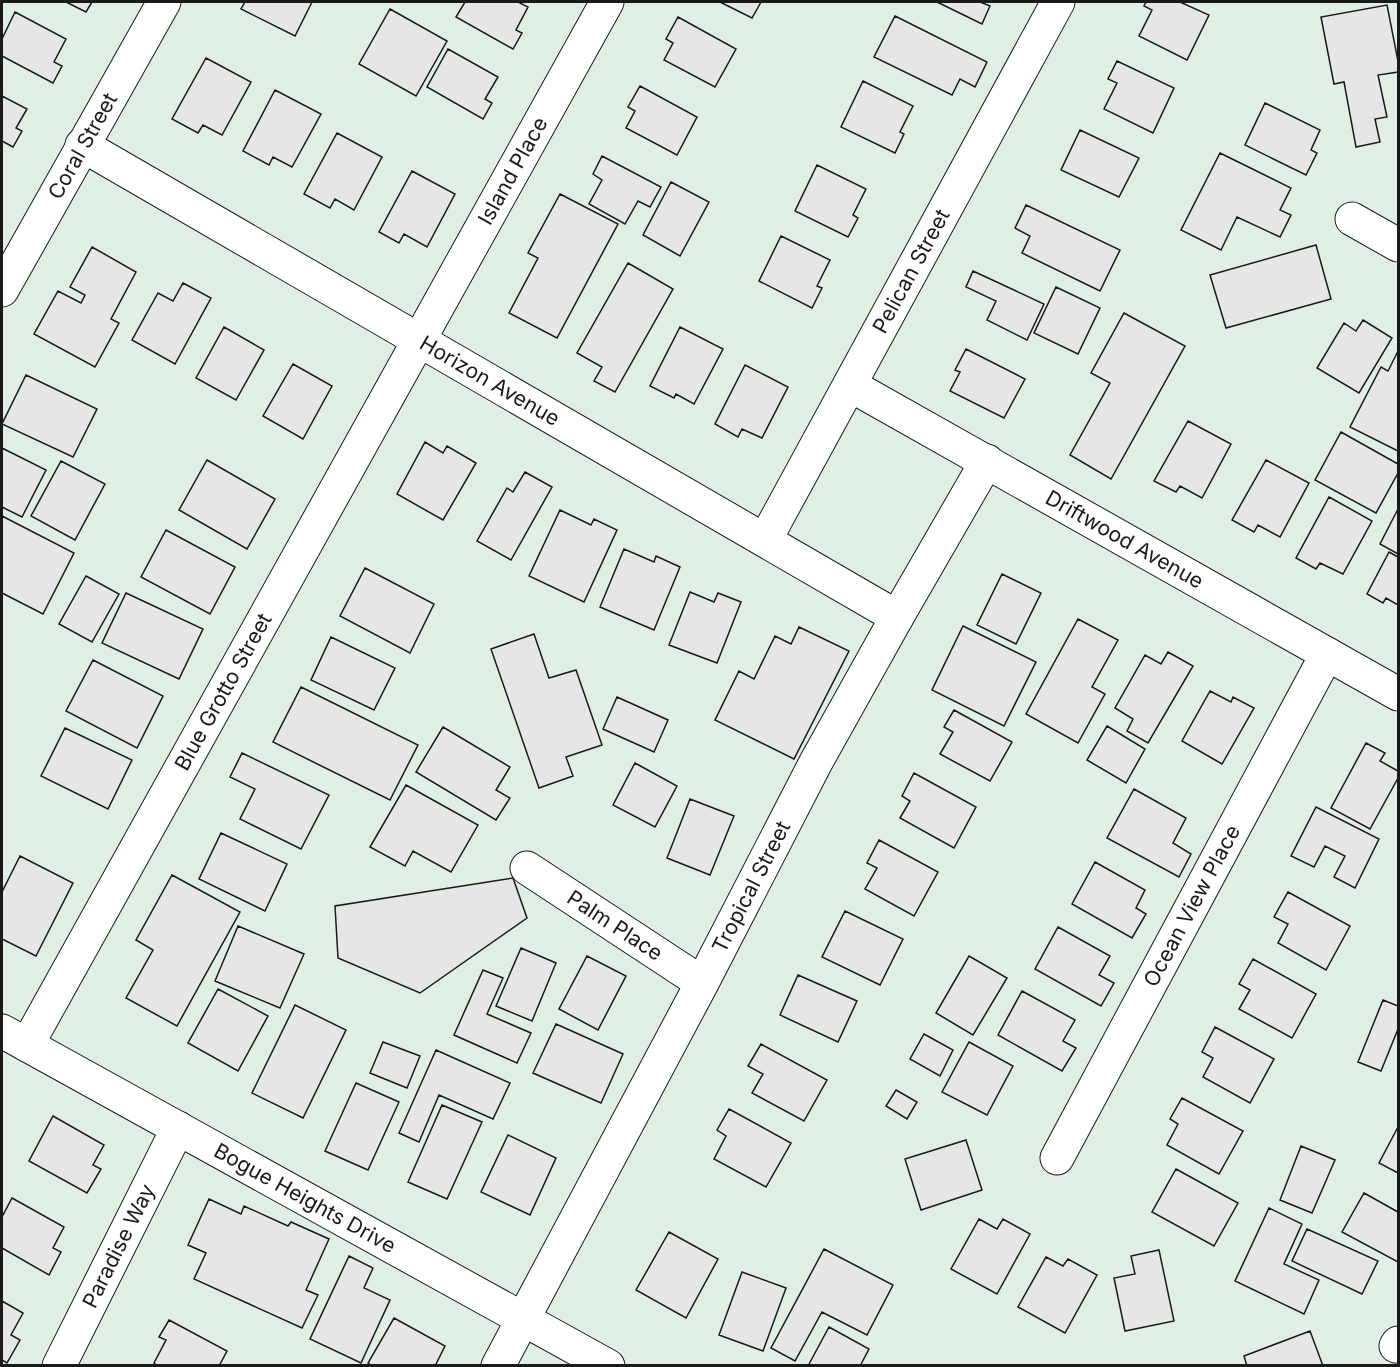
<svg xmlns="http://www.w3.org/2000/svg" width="1400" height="1367" font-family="Inter,sans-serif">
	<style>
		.green { fill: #e0efe3; stroke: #6a6a6a; stroke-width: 1.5 }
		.building { fill: #e6e6e6; stroke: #1a1a1a; stroke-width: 1.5 }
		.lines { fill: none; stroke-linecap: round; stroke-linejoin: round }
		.street-casing { stroke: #1a1a1a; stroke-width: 35 }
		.street { stroke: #fff; stroke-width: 33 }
		.labels { text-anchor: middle; stroke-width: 4.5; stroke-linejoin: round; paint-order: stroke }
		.street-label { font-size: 21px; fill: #1a1a1a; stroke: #fff }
	</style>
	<rect width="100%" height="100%" fill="#fff"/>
	<path class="green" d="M2 2H1398V1365H2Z"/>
	<path class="building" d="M66 2H92L86 12Z
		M245 2H312L295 36 241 9Z
		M465 2H518L528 7 516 30 522 33 513 49 456 17Z
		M720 2H761L752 18Z
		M937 2H980L990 6 982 24Z
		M1146 2H1180L1209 15 1187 60 1139 36 1152 10 1144 6Z
		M1387 5 1398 61V72L1378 75 1387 117 1375 119 1380 142 1356 147 1344 82 1334 84 1321 17Z
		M390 9 447 41 416 96 359 64Z
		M15 12 66 39 54 62 62 66 53 83 2 56V39Z
		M895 16 987 62 975 87 960 79 952 95 874 57Z
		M678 17 736 49 715 87 664 60 673 43 666 39Z
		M448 49 498 77 485 99 492 103 483 119 427 87Z
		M206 58 251 82 222 135 203 125 198 133 172 119Z
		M1117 61 1174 88 1153 133 1104 109 1117 83 1108 79Z
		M863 81 913 106 900 132 904 134 895 153 841 127Z
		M640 86 697 117 677 155 626 128 635 111 628 107Z
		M275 90 321 114 292 167 273 157 269 165 243 151Z
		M2 96 27 109 16 128 22 131 13 147 2 141Z
		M1265 103 1320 130 1311 150 1317 153 1306 175 1245 145Z
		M1080 130 1139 158 1119 197 1061 170Z
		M337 133 382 157 354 210 335 199 330 208 304 194Z
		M1220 153 1291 188 1280 210 1291 215 1280 237 1237 217 1221 250 1181 230Z
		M602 156 661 187 650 207 638 201 625 224 589 204 602 180 593 174Z
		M817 165 866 189 853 215 858 218 848 237 795 211Z
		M412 171 455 194 427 247 404 234 399 243 379 232Z
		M671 182 709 202 680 256 643 235Z
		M560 194 618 224 557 338 509 313 538 258 528 253Z
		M1026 205 1120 250 1100 291 1022 253 1030 236 1015 228Z
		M781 236 830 260 817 286 822 288 812 308 759 281Z
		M1316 245 1331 299 1226 328 1210 275Z
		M92 247 136 272 111 319 119 323 95 367 34 334 58 291 81 303 85 295 70 287Z
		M628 263 673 289 615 392 594 381 602 367 577 353Z
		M973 271 1044 304 1027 340 987 320 996 301 966 287Z
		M183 283 211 298 175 364 132 340 158 293 173 301Z
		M1056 287 1100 308 1078 354 1034 333Z
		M1124 313 1185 346 1111 479 1070 455 1110 383 1091 373Z
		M1363 320 1392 338 1359 393 1317 368 1344 323 1356 331Z
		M224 327 264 350 236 400 196 378Z
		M680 327 723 349 694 404 676 394 674 398 650 386Z
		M966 349 1025 379 1004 418 950 391 960 372 955 370Z
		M1398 351V451L1350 427 1381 367 1388 371Z
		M293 364 332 386 303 439 263 416Z
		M745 365 788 387 762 438 742 429 738 437 715 424Z
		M26 375 97 409 73 457 2 424Z
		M1188 421 1231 444 1202 498 1180 486 1176 492 1154 481Z
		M1341 432 1398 464V473L1376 513 1315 480Z
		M425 442 443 453 447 446 476 463 443 520 397 494Z
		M2 448 46 470 22 517 2 507Z
		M207 460 275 499 247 549 179 510Z
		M1266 460 1309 483 1280 537 1258 525 1254 532 1232 520Z
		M61 461 105 484 75 540 31 516Z
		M525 472 552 487 511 560 477 541 507 488 513 492Z
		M1329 497 1372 521 1343 574 1320 563 1316 569 1296 558Z
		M1398 509V554L1380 544Z
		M560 510 591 525 594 519 617 530 584 602 529 576Z
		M2 516 74 553 43 614 2 593Z
		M166 530 235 567 210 614 141 577Z
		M624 549 654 562 656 556 680 567 654 630 600 607Z
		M1389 552 1398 557V605L1386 598 1383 603 1367 594Z
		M365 568 434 604 410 653 340 616Z
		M1002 574 1041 593 1016 644 977 625Z
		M86 576 119 594 92 642 59 624Z
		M690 592 714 602 718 593 741 602 717 663 669 645Z
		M126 593 203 629 179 679 102 643Z
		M1078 619 1118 640 1092 687 1105 694 1078 743 1026 714Z
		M963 626 1036 662 1004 726 932 690Z
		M799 627 849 651 794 759 715 720 739 671 754 679 775 636 791 644Z
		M534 634 549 678 576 670 602 745 566 757 573 776 539 788 491 649Z
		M331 637 395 668 374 710 311 680Z
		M1168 652 1193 666 1148 743 1127 731 1133 719 1115 708 1145 655 1161 664Z
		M93 660 163 696 137 748 66 711Z
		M301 687 418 745 390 800 273 742Z
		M1210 691 1231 702 1233 697 1254 708 1222 764 1182 741Z
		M617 697 668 720 654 752 603 729Z
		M954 710 1012 742 990 781 940 754 953 732 944 727Z
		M1107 726 1145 749 1126 783 1087 760Z
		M443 727 510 767 496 790 510 798 496 820 416 772Z
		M65 728 132 760 108 809 41 776Z
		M1366 743 1385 753 1380 761 1398 771V778L1370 829 1331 808Z
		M242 753 329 795 301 849 240 819 255 789 230 777Z
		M635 763 677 786 655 827 613 805Z
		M914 773 976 807 954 848 900 818 910 801 902 796Z
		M406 785 478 825 451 872 413 851 405 866 370 847Z
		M1134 789 1186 818 1173 843 1191 854 1179 877 1107 838Z
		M690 799 734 816 710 875 667 858Z
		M1316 807 1379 839 1355 888 1334 877 1345 856 1325 846 1314 867 1291 856Z
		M221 833 287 864 265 911 199 879Z
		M879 840 938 872 914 916 865 889 877 868 867 863Z
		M20 856 73 883 36 956 2 939V892Z
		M1095 862 1145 890 1136 908 1146 914 1132 938 1072 904Z
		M172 875 240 912 177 1026 126 998 153 950 136 940Z
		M513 878 527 918 420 993 338 958 335 906Z
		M1288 892 1350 926 1326 970 1278 943 1288 924 1274 917Z
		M845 911 903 939 880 985 822 957Z
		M238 926 304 954 280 1008 215 981Z
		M1058 927 1110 956 1099 975 1114 983 1101 1006 1035 969Z
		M521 948 556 963 532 1021 496 1006Z
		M587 956 626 976 598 1030 559 1009Z
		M969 956 1007 978 973 1035 936 1013Z
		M1253 959 1316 994 1292 1038 1239 1009 1250 990 1239 984Z
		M483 970 503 978 487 1014 531 1033 517 1063 454 1035Z
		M798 975 857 1001 838 1042 780 1015Z
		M218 989 268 1016 238 1071 188 1043Z
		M1022 991 1075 1020 1063 1041 1076 1048 1062 1071 998 1035Z
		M1383 1000 1398 1006V1029L1381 1071 1358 1062Z
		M295 1005 346 1030 303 1118 252 1093Z
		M556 1024 623 1054 601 1103 533 1073Z
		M1215 1027 1274 1059 1250 1103 1203 1077 1213 1058 1202 1052Z
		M924 1034 953 1050 940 1076 910 1059Z
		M383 1042 420 1056 407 1088 370 1073Z
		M969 1042 1013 1066 987 1115 942 1092Z
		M761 1044 827 1080 804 1121 752 1093 763 1074 748 1066Z
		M436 1050 510 1083 493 1119 439 1095 419 1142 399 1133Z
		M356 1083 399 1102 368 1170 325 1151Z
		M896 1090 917 1102 907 1119 886 1106Z
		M1182 1098 1243 1131 1219 1174 1167 1145 1178 1124 1170 1119Z
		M442 1105 482 1122 447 1199 408 1182Z
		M729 1109 791 1143 766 1187 714 1159 726 1136 717 1130Z
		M53 1116 104 1145 93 1165 101 1169 87 1193 29 1161Z
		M1398 1127V1173L1379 1163Z
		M508 1135 556 1158 530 1215 481 1192Z
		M966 1140 982 1190 921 1210 905 1159Z
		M1301 1146 1335 1160 1312 1213 1280 1200Z
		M1176 1169 1238 1203 1214 1246 1152 1212Z
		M1364 1193 1398 1212V1262L1342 1232Z
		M12 1198 64 1227 53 1248 61 1252 49 1275 2 1248V1217Z
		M209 1199 241 1214 244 1206 288 1226 291 1222 329 1239 306 1290 318 1295 302 1328 194 1279 206 1253 188 1245Z
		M1269 1208 1302 1224 1284 1264 1319 1280 1304 1314 1235 1281Z
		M979 1219 997 1229 1003 1219 1030 1234 997 1294 951 1269Z
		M1307 1229 1378 1261 1362 1294 1292 1261Z
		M669 1232 718 1259 686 1318 636 1290Z
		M824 1249 893 1285 867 1335 822 1312 795 1361 771 1348Z
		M1159 1250 1174 1321 1125 1331 1114 1278 1135 1274 1131 1256Z
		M349 1256 373 1268 364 1288 390 1300 361 1363 310 1339Z
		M1046 1257 1063 1266 1068 1259 1097 1275 1065 1333 1018 1307Z
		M742 1272 786 1288 763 1351 719 1335Z
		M2 1301 23 1313 11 1335 20 1340 7 1363 2 1360Z
		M394 1318 445 1346 435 1366H372L368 1363Z
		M169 1320 227 1351 219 1366H158L154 1363 166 1340 159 1337Z
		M829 1327 869 1349 860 1366H808Z
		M1310 1331 1323 1366H1247L1244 1356Z"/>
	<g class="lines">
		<defs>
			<g id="street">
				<path id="s1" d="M82 145 897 617"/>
				<path d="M1352 219 1398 245"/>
				<path id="s2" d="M2 290 164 2"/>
				<path id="s3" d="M850 385 1398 694"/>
				<path id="s4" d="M765 540 1058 2"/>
				<path id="s5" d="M527 868 702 983"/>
				<path id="s6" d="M2 1031 608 1366"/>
				<path id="s7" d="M27 1045 607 2"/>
				<path id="s8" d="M1057 1158 1327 654"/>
				<path d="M1396 1346 1398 1343"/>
				<path id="s9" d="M59 1366 178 1128"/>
				<path id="s10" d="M498 1366 702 983 816 762 897 617 987 461"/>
			</g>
		</defs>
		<use href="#street" class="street-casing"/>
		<use href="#street" class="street"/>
	</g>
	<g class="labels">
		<g class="street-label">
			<text dy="7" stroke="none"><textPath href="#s2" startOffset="165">Coral Street</textPath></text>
			<text dy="7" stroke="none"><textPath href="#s7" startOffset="1000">Island Place</textPath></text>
			<text dy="7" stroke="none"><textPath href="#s4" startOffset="306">Pelican Street</textPath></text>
			<text dy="7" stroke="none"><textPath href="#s1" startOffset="471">Horizon Avenue</textPath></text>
			<text dy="7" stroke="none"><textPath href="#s3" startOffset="315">Driftwood Avenue</textPath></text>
			<text dy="7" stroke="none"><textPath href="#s7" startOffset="404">Blue Grotto Street</textPath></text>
			<text dy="7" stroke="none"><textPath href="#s10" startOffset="542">Tropical Street</textPath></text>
			<text dy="7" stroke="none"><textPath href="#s8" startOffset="286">Ocean View Place</textPath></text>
			<text dy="7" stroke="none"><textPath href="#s5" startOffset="105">Palm Place</textPath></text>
			<text dy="7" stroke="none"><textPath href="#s6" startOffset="346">Bogue Heights Drive</textPath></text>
			<text dy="7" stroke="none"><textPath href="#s9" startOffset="134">Paradise Way</textPath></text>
		</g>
	</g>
	<rect width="1400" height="1367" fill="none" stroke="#1a1a1a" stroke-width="6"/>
</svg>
